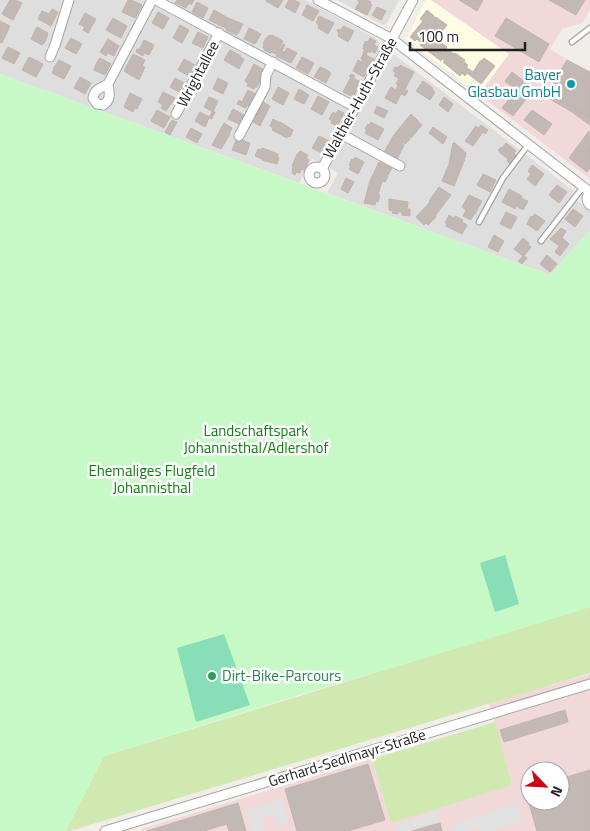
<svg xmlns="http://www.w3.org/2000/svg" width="590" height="831" font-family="'Titillium Web',sans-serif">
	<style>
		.residential { fill: #dfdede }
		.commercial { fill: #f1d8d9; fill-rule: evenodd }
		.education { fill: #fefce3 }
		.grass { fill: #d0e9b0 }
		.park { fill: #c7f9c7 }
		.pitch { fill: #88deb6 }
		.parking { fill: #e1e1e1 }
		.building { fill: #c2b9b4; stroke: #c3b3aa }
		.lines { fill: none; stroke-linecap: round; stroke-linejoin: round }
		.service-casing { stroke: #a5a5a5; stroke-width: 7 }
		.minor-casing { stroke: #a5a5a5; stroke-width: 11 }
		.service { stroke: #fff; stroke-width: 4.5 }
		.minor { stroke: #fff; stroke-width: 9 }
		.culture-dot { fill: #0f9aa8; stroke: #fff; stroke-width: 2 }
		.leisure-dot { fill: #2e9e5b; stroke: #fff; stroke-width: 2 }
		.labels { text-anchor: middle; stroke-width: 5; stroke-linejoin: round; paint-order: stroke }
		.street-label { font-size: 15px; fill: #212121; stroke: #fff }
		.culture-label { font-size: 15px; fill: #0d838f; stroke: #fff; text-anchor: end }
		.park-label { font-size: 15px; fill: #0e7f0f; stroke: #fff }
		.leisure-label { font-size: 15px; fill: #27864d; stroke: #fff; text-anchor: start }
	</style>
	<rect width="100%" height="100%" fill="#f1ede8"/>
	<path class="residential" d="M0 0H144L350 109 321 163 312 159 299 183 0 74Z
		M171 0H305L376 38 383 47 354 101 172 5Z
		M337 0H399L387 23 383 25Z
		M390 53 396 56 574 191 571 196 590 211V230L550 275 327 193 338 173 329 168Z"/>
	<path class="commercial" d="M431 0H590V10L582 23 562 29 550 49 590 73V179L479 94 509 54Z
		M590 674V831H142L141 829 372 759 391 823 512 784 489 703ZM530 771H560V801H530Z"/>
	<path class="education" d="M426 0H431L509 54 479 94 406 39Z"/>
	<path class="grass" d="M590 607V673L70 831H66L104 756Z
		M495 722 512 785 391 823 372 759Z"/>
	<path class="park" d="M0 74 550 275 590 230V607L465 646 292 697 104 756 66 831H0Z"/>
	<path class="pitch" d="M505 555 519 604 495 612 480 563Z
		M224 634 250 705 196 722 177 648Z"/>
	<path class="parking" d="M281 800 289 824 279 827 275 814 260 819 264 831H252L246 811Z
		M517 804 522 821 489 831H482L480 828 471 831H455L453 824Z
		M437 811 440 823 412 831H398L396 825Z"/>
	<path class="building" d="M10 0H15L22 3 13 20 2 14Z
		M128 0H131L142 5 135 18 122 12Z
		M177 0H194L191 5 189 3 186 8 175 3Z
		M266 0H283L278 8 266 1Z
		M289 0H294L300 3 295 13 285 7Z
		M358 0H367L371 2 370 4 372 5 367 15 355 9 359 3Z
		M459 0H483L477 11Z
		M549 0H585L576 15Z
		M197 2 208 8 203 18 192 12Z
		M307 5 319 11 313 21 302 15Z
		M377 7 386 11 381 20 372 15Z
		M52 9 58 12 51 26 38 19 42 11 49 14Z
		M214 10 228 18 223 27 209 20Z
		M427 10 434 16V17L435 18 436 17 447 25 440 34 433 29 428 35 436 40 437 39 447 47 446 48 454 54 455 53 465 60 464 62 468 65 460 76 443 62 445 60 442 59 441 61 420 45 422 43 419 41 417 39 415 41 410 37 423 21 420 19Z
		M158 12 169 18 163 29 152 23Z
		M85 13 96 19 88 33 83 30 85 27 79 24Z
		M319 16 334 23 328 34 318 28 319 25 316 23Z
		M113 18 127 26 121 38 106 30Z
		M228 18 243 24 237 35 226 30 227 29 223 26Z
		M506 18 549 44 539 62 495 36Z
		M0 21 10 26 2 43 0 42Z
		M180 25 189 30 182 43 173 38Z
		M343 26 354 31 348 42 338 36 339 34 337 30 342 29Z
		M37 27 48 33 45 42 42 45 31 39Z
		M249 28 261 34 255 44 244 39Z
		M198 32 208 37 203 48 192 43Z
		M269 35 272 36V35L283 41 276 54 271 52 270 53 264 50 265 49 263 48 264 44H263L266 38H267Z
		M71 38 82 44 76 54 65 48Z
		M370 38 376 41 374 45 378 47 375 53 371 51 370 53 368 51 366 55 363 53 365 50 363 49 364 47 363 46 366 41 368 42Z
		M108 39 119 46 114 56 108 53 106 56 100 52Z
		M144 40 154 45 149 55 144 53 143 56 136 52 137 49 139 50Z
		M283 44 285 45 282 51 285 52 287 48 297 53 291 63 276 56Z
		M8 47 20 53 14 64 2 58Z
		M230 50 241 56 240 57 244 59 239 69 224 60Z
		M133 54 145 60 142 66 145 67 139 80 124 71Z
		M363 54 374 59 364 77 353 71 358 60 362 62 363 60 361 59Z
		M29 57 43 64 36 77 22 70Z
		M302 57 314 63 308 74 296 68Z
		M100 58 111 64 105 75 94 70 97 62Z
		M484 58 495 66 481 84 467 73 465 76 462 73 466 67 473 72 480 61H481Z
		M184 59 195 65 189 76 178 70Z
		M59 60 71 66 64 79 52 73 54 69H53Z
		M567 60 590 72V125L572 112 545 96Z
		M254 64 266 71 257 87H255L254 89 247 86 248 83 245 81Z
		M400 65 414 72 405 89 396 84 399 78 394 76 396 73 393 71 395 67 398 68Z
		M320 67 327 70 331 73 326 83 314 77Z
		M512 72 534 89 513 116 502 108 516 90 505 81Z
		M570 73 590 85V117L556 98Z
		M351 74 355 76 353 78 361 82 353 97 343 92 351 77 349 76Z
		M80 77 91 83 85 94 74 88Z
		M175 78 184 83 183 85 184 86 179 92 170 87Z
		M218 78 228 83 223 94 213 89Z
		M423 81 433 88 432 89 435 92 430 100 416 91Z
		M398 85 408 91 405 96 401 94 396 104 385 98 391 87 396 90Z
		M278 87 289 93 283 105 272 99Z
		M299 89 309 95 304 104 294 99Z
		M248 90 258 95 251 107 247 105 246 108 237 104 239 100 242 102Z
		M163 92 175 98 166 111 161 108 163 105 158 102Z
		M130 93 142 99 137 109 135 108 133 112 124 107Z
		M318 96 329 102 322 115 311 109Z
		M209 97 218 101 213 111 215 112 214 115 211 114 212 111 204 107Z
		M444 97 453 104 448 112 439 105Z
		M263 102 270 106 260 126 253 122Z
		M377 106 388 111 384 118 374 113Z
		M233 109 244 115 239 124 228 119Z
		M157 110 170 117 164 128 151 121Z
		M338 110 344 113 337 126 331 123 332 121 329 119 333 112 336 114Z
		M532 110 552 124 544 135 524 120Z
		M200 112 209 117 211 114 213 116 212 119 209 118 205 127 195 121Z
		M411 114 422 125 411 138 408 136 407 137 410 139 405 144 403 142 402 144 404 145 397 159 384 152 394 135Z
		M273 119 280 123V122L293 130 290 137 288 136 287 138 272 130 273 128 270 126Z
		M172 120 177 122 170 135 165 132Z
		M371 122 384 129 378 140 365 133 367 130 365 129 368 124 369 125Z
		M224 123 232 128 229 134H230L221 149 212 145Z
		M481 125 488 130 485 134 483 132 473 146 465 141 476 126 478 128Z
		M433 127 447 137 443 144 429 133Z
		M191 128 202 134 197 143 186 137Z
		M589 131 590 168 587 172 569 158Z
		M319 136 329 141 323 154 312 148Z
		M237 138 250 143 246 155 232 150Z
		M453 143H455L466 153 465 158H463L462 159H465L464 161 454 186 442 181 449 164Z
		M506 143 516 151 514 153 516 155 510 164 507 161 508 159 499 152 500 151 498 150 501 147 502 148Z
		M262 148 278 154 277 157 279 158 277 164 262 160V159L255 156 258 149 261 150Z
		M300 151 308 155 306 158 309 160 304 170 301 169 300 173 296 172 295 175 292 173 293 166H292L297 154H298Z
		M355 157 364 162 358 174 349 169 351 166 349 165 352 159 354 160Z
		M379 162 392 168 388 175 386 174 385 175 388 176 385 182 382 181 381 185 378 195H380L378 202 376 201 375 205 364 203 370 181Z
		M532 165 544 174 535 186 527 179 531 174 528 171Z
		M483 174 496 180 490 192 477 185Z
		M346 178 354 182 348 193 341 189Z
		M557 185 567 192 559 203 549 195Z
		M439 187 451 195 435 216 436 217 428 225 426 223 424 225 416 217 430 202 429 201Z
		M509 189 522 196 521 198 528 201 523 210 516 206 515 209 502 202Z
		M469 195 482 201 475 214H474L471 220 463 216 466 210 462 207Z
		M389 199 408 202 407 209H410V216L402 215V212H398V214L392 213 393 211 389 210Z
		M573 209 583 216 575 227 565 219Z
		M506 212 517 217 511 229 500 224Z
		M535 214 545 221 537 231 527 224 531 216 532 217Z
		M449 215 454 218 455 216 463 220 462 222 467 225 462 234 446 226 447 224 445 223Z
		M561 228 566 231 562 238 569 244 560 256 555 252 559 246 550 239Z
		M494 235 504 241 498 252 488 247Z
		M523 238 529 243 528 244 531 247 524 256 527 258 522 264 518 261 523 256 514 249Z
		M547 255 557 264 550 272 540 264Z
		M565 710 568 722 504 742 500 730Z
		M368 764 385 820 348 831H297L285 789Z
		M590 770V831H537L525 790 530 788V801H560V779Z
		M238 803 246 831H229L227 824 204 831H147Z
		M440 823 442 831H412Z"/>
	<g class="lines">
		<defs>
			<path id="service" d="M572 42 590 28
				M479 222 503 178 528 145
				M541 241 583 187"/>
			<path id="minor" d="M156 0 355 107
				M318 0 392 39 590 192
				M50 57 55 45 69 0
				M108 84C101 88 94 89 93 98L97 104 103 105C112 100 109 92 108 84L152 0
				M176 114 219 33
				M341 134 400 166
				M239 136 265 87 266 75 273 62
				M309 175a8 8 0 1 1 16 0a8 8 0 1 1-16 0Z
				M322 169 413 0
				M590 192C586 196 586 201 590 205
				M105 831 590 684"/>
		</defs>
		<use href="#service" class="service-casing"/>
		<use href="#minor" class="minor-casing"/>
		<use href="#service" class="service"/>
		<use href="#minor" class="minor"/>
	</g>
	<circle class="culture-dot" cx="571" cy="84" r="5"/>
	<circle class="leisure-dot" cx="212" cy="676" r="5"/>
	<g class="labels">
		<g class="street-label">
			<text transform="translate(198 74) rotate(-62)" y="5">Wrightallee</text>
			<text transform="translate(360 98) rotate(-61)" y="5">Walther-Huth-Straße</text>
			<text transform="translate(347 758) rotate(-17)" y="5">Gerhard-Sedlmayr-Straße</text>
		</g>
		<g class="culture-label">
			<text x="561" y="80">Bayer<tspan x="561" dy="17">Glasbau GmbH</tspan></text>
		</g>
		<g class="park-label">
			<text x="256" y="436">Landschaftspark<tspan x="256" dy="17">Johannisthal/Adlershof</tspan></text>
			<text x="152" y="476">Ehemaliges Flugfeld<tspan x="152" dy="17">Johannisthal</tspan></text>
		</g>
		<g class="leisure-label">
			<text x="222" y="681">Dirt-Bike-Parcours</text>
		</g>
	</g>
	<g transform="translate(545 786) rotate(115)"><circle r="24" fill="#ffffff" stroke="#a6a6a6"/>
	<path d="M0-4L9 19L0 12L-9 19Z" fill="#cd0413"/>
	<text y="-8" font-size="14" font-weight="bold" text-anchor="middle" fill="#212121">N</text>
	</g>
	<path d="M410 42v8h115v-8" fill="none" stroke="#212121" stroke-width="2.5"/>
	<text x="418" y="42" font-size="15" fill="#212121" stroke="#ffffff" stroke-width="4" paint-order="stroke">100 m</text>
</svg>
